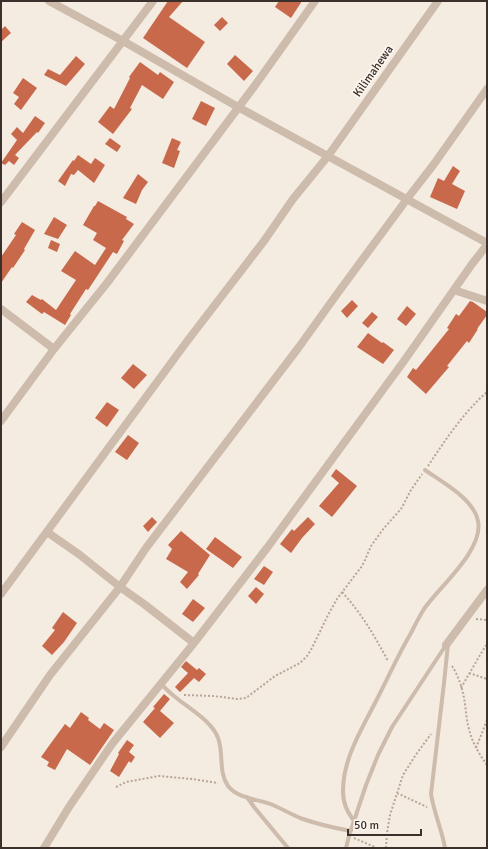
<svg xmlns="http://www.w3.org/2000/svg" width="488" height="849" font-family="Signika,sans-serif">
	<style>
		.building { fill: #c8694b }
		.lines { fill: none; stroke-linecap: round; stroke-linejoin: round }
		.path { stroke: #b9a596; stroke-width: 2; stroke-dasharray: 2 2; stroke-linecap: butt }
		.service { stroke: #cdbbac; stroke-width: 4 }
		.minor { stroke: #cdbbac; stroke-width: 8 }
		.labels { text-anchor: middle; stroke-width: 4; stroke-linejoin: round; paint-order: stroke }
		.street-label { font-size: 12px; fill: #3b302b; stroke: #fbf5ee }
	</style>
	<rect width="100%" height="100%" fill="#f4ebe1"/>
	<path class="building" d="M168 1H183L169 17 205 42 187 68 143 38Z
		M279 1H302L291 18 275 7Z
		M222 17 228 23 220 31 214 25Z
		M5 26 11 33 1 42V30Z
		M235 55 253 71 244 81 227 64Z
		M76 56 85 64 66 86 44 75 48 69 60 75Z
		M140 62 158 75 160 72 174 82 163 99 142 85 130 108 132 109 113 134 98 122 110 106 114 109 130 78 129 77Z
		M23 78 37 88 21 110 14 104 19 97 13 93Z
		M201 101 215 108 206 126 192 119Z
		M35 116 45 123 38 133 37 132 15 155 19 158 14 165 9 161 5 165 1 163 17 140 11 134 17 127 23 133Z
		M110 138 121 146 117 152 105 144Z
		M172 138 181 142 177 150 180 151 174 168 162 163Z
		M78 155 91 164 95 158 105 165 94 183 78 170 74 175 71 174 65 186 58 181 73 160 74 161Z
		M453 166 460 171 452 184 465 191 457 209 430 197 438 178 444 181Z
		M138 174 148 182 142 190 136 204 123 198Z
		M98 201 127 217 126 219 134 224 122 240 124 241 117 254 113 252 88 290 86 289 70 314 71 315 65 325 44 312 42 314 26 302 32 295 41 300 42 299 56 310 76 280 61 271 75 251 95 265 106 248 93 240 97 233 83 225 94 206H95Z
		M54 217 67 225 58 239 44 234Z
		M22 222 35 230 24 249 25 250 13 268 12 267 1 283V257L16 235 14 234Z
		M51 240 60 244 57 252 48 248Z
		M352 300 358 306 347 318 341 311Z
		M470 301 473 302 487 312V315L477 329H478L469 343 467 341 447 366 449 367 426 394 407 377 413 368 416 370 449 329 447 328 456 314 459 316Z
		M407 306 416 314 406 326 397 319Z
		M372 312 378 317 368 328 362 323Z
		M368 333 382 343 383 342 394 350 383 364 357 347Z
		M133 364 147 375 134 389 121 378Z
		M107 402 119 410 107 427 95 418Z
		M128 435 139 443 127 460 115 452Z
		M336 469 357 486 332 517 319 506 339 483 331 476Z
		M152 517 157 522 148 532 143 526Z
		M308 517 315 524 302 538 291 553 280 544 292 529 294 531Z
		M181 531 210 555 198 574 199 575 187 589 180 582 188 572 166 559 172 549 168 545Z
		M215 537 242 557 233 568 206 549Z
		M264 566 273 572 264 585 254 579Z
		M256 587 264 594 256 604 248 596Z
		M193 599 205 608 193 622 182 614Z
		M63 612 77 623 64 642 52 655 42 646 55 630 52 628Z
		M186 661 197 670 199 668 206 674 199 682 194 678 180 692 175 687 188 673 181 667Z
		M164 694 170 699 160 711 174 723 160 738 143 722 155 708 153 707Z
		M81 712 89 718 88 720 100 729 104 723 114 730 90 765 67 749 55 770 47 766 49 762 41 757 51 743 65 724 70 728Z
		M127 740 134 745 129 752 135 757 131 763 129 761 119 777 110 771 119 754 118 753Z"/>
	<g class="lines">
		<path class="path" d="M428 466C446 439 463 413 487 392
			M342 592C362 614 374 635 388 661
			M476 619 487 620
			M452 666C458 675 462 687 464 698 466 708 466 719 469 729 472 742 479 754 487 765
			M469 673 487 679
			M461 688 480 655 487 644
			M184 695 213 696 237 699 246 698 275 676 300 663 307 656 312 648 328 615 337 599 362 566 365 560 371 546 384 528 401 509 411 490 422 474
			M476 748 487 720
			M116 787 126 782 159 776 192 779 218 783
			M397 793 427 807
			M354 838 377 848
			M386 848 387 833 390 815 403 775 415 756 431 734"/>
		<path class="service" d="M161 684C165 688 170 693 174 696 188 708 212 721 218 738 224 753 218 772 228 786 238 799 259 799 273 805 282 809 291 814 300 818 317 824 334 828 351 831
			M247 797 254 807 288 848
			M354 821C347 811 343 804 343 791 343 758 362 729 376 701 388 678 398 655 411 633 415 625 419 617 424 609 439 587 484 550 478 521 474 499 442 482 425 470
			M346 848 349 836 366 785 378 755 392 727 446 645
			M445 848C442 830 434 813 431 794L444 683 448 644"/>
		<path class="minor" d="M49 1 123 41 238 107 487 243
			M1 202 153 1
			M454 290 487 301
			M1 309 54 349
			M1 421 54 349 107 283 256 84 315 1
			M47 532 80 555 120 587 144 604 194 643
			M1 594 188 340 264 241 293 199 328 156 438 1
			M446 645 487 590
			M1 747 50 675 120 587 146 548 299 347 337 294 407 199 434 164 487 89
			M44 848 69 807 112 744 194 643 267 548 404 361 472 264 487 245"/>
	</g>
	<g class="labels">
		<g class="street-label">
			<text transform="translate(373 71) rotate(-55)" y="4">Kilimahewa</text>
		</g>
	</g>
	<rect width="488" height="849" fill="none" stroke="#3b302b" stroke-width="4"/>
	<path d="M348 829v6h73v-6" fill="none" stroke="#3b302b" stroke-width="2"/>
	<text x="354" y="829" font-size="12" fill="#3b302b" stroke="#fbf5ee" stroke-width="3" paint-order="stroke">50 m</text>
</svg>
